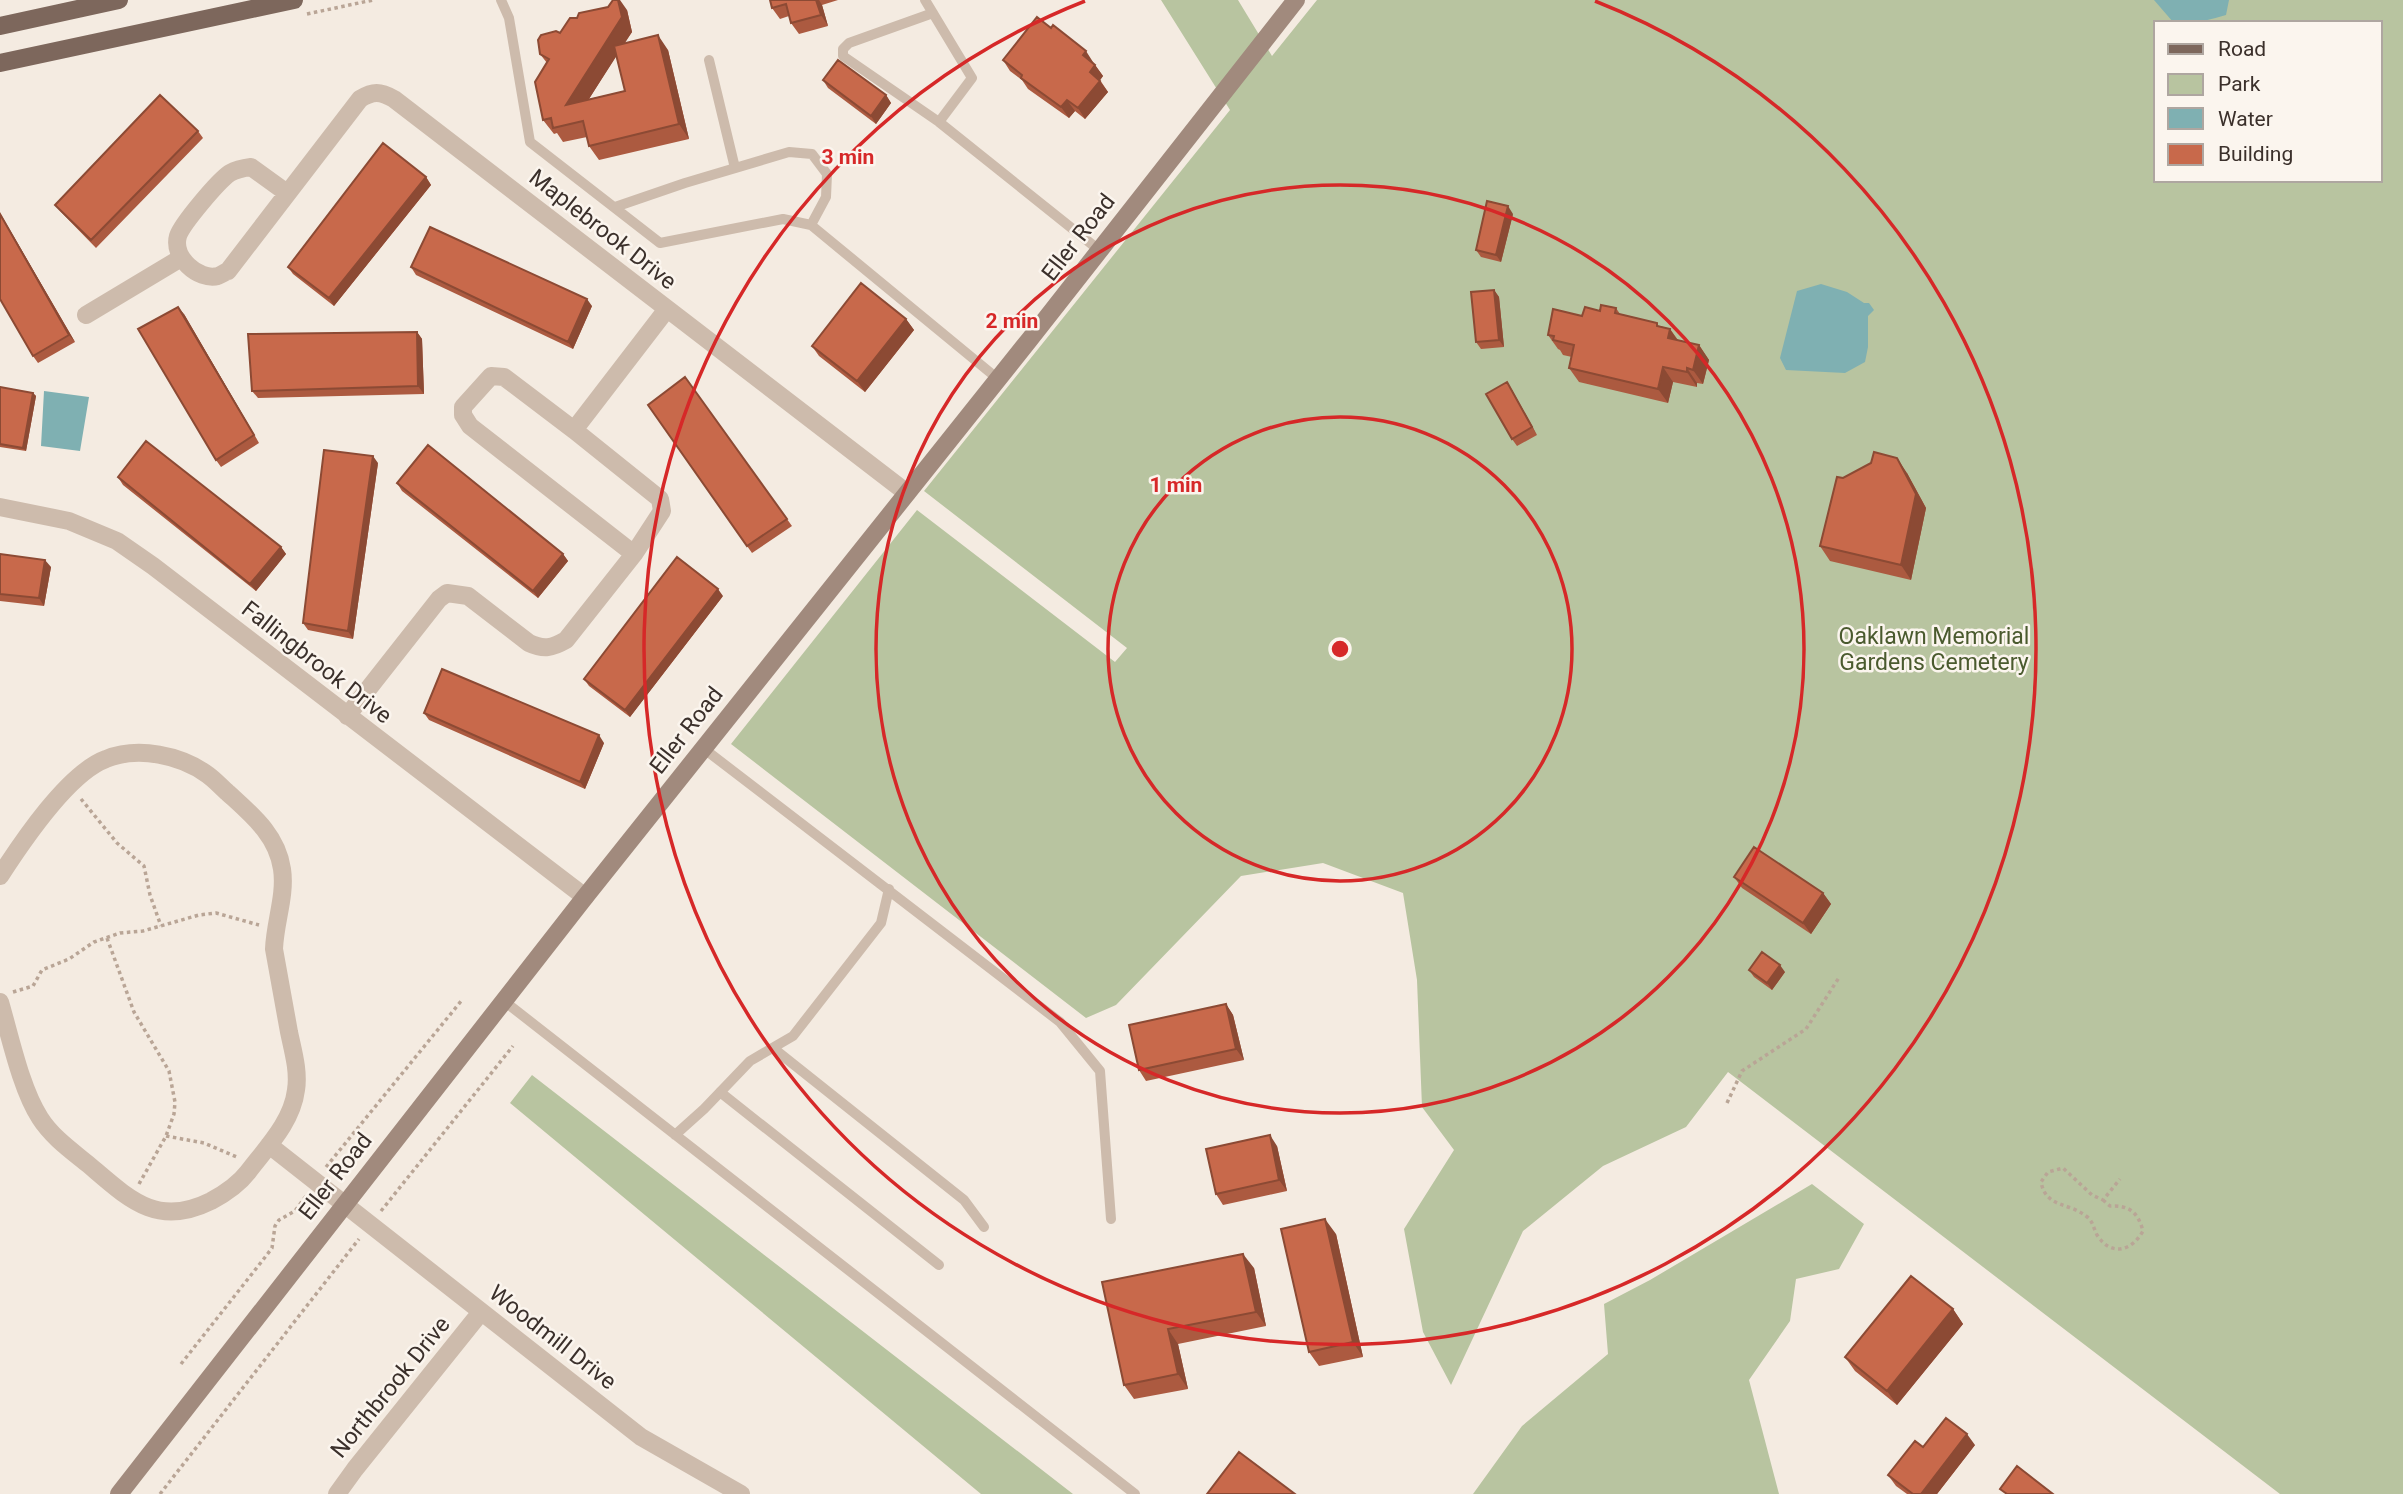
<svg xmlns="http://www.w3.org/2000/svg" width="2403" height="1494" font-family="Roboto,sans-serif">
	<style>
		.green { fill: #b8c4a0; fill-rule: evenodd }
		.water { fill: #7fb0b2 }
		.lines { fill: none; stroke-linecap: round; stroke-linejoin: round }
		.path { stroke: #b9a596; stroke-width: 3.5; stroke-dasharray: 3.5 3.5; stroke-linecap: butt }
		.lane { stroke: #cdbbac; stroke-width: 10 }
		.street { stroke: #cdbbac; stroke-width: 18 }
		.secondary { stroke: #a18a7d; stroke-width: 18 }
		.primary { stroke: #7d675c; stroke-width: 18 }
		.wall { fill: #ac5a40; fill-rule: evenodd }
		.shaded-wall { fill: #8c4a34 }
		.building { fill: #c8694b; stroke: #8c4a34; stroke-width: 2 }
		.ring { fill: none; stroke: #d62828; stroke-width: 3.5 }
		.labels { text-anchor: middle; stroke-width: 5; stroke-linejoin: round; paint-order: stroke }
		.street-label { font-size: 23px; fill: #3b302b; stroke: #fbf5ee }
		.park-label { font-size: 23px; fill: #4a5a2e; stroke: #fbf5ee }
		.centre { fill: #d62828; stroke: #fbf5ee; stroke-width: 3.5 }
		.ring-label { font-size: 21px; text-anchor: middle; font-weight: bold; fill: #d62828; stroke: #fbf5ee; stroke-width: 5; stroke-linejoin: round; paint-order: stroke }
	</style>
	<rect width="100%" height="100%" fill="#f4ebe1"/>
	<path class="green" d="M1161 0H1238L1272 56 1317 0H2403V1494H2280L1728 1072 1686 1127 1603 1166 1523 1231 1451 1385 1423 1332 1404 1229 1454 1150 1422 1107 1417 980 1403 893 1323 863 1241 876 1116 1005 1086 1018 731 744 917 510 1115 662 1127 648 924 491 1230 110ZM2156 23H2380V180H2156Z
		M532 1075 1073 1494H981L510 1103Z
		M1812 1184 1864 1224 1839 1269 1796 1279 1790 1321 1749 1380 1779 1494H1473L1522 1426 1608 1354 1604 1304 1650 1280Z"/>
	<path class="water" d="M2154 0H2229L2226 15C2208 20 2192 25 2173 22Z
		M1821 284 1847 292 1864 303H1869L1874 310 1868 316V347L1865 362 1845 373 1786 370 1780 358 1797 291Z
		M44 391 89 397 80 451 41 446Z"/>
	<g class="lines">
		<path class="path" d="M307 14 373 0
			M81 799 117 843 144 866 150 895 161 926
			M107 938 134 1012 169 1071 175 1102 174 1114 166 1136 139 1184
			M13 992 33 986 42 970 69 959 94 942 120 933 143 931 199 915 216 913 259 925
			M1727 1103 1742 1071 1806 1029 1840 976
			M166 1136 204 1143 239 1158
			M326 1167 462 1000
			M2103 1200 2110 1206C2129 1205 2138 1212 2143 1231 2132 1251 2111 1257 2097 1235 2093 1227 2093 1221 2086 1216 2068 1202 2046 1208 2041 1182L2048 1172 2063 1168 2092 1195 2103 1200 2120 1179
			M381 1211 513 1046
			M181 1364 266 1256 272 1248 275 1226 279 1220 295 1211 306 1196
			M160 1494 359 1239"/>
		<path class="lane" d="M501 0 509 18 530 142 660 243 783 219 811 225 998 379
			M925 0 972 78 939 122 1099 250
			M933 13 849 43 843 49V56L939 122
			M709 60 735 168
			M615 207 685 183 789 152 812 154 827 174 826 197 811 225
			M703 748 1060 1022 1100 1071 1111 1219
			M504 1001 1135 1494
			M773 1048 964 1200 984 1227
			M720 1092 939 1265
			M675 1135 704 1109 750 1061 793 1036 881 923 889 889"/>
		<path class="street" d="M287 193 251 167C243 168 237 169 230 173 218 181 182 224 178 236 172 257 198 281 218 276 219 276 227 271 228 271L360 99C373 91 380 91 394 99L907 493
			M86 315 181 258
			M574 430 667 309
			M0 507 69 521 117 541 153 566 585 897
			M347 716 439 599 447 593 468 596 529 643C544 650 552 648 566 640L634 554 662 511 660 499 574 430 504 377 491 376 463 407V415L470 426 634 554
			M0 876C22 842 68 773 106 759 138 746 181 755 208 775 215 780 221 787 228 793 252 815 277 835 282 869 286 895 275 922 274 949 279 976 284 1004 289 1032 293 1051 299 1071 296 1090 292 1122 267 1147 248 1172 238 1185 226 1193 211 1201 157 1228 129 1199 89 1165 72 1151 52 1137 40 1118 21 1089 10 1036 0 1002
			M269 1145 641 1437 741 1494
			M337 1494 355 1469 481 1312"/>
		<path class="secondary" d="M119 1494 585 897 1030 339 1296 0"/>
		<path class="primary" d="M0 26 119 0
			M0 63 294 0"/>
	</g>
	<path class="wall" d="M770 0H838L822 5 828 26 799 34 791 23 789 16 780 19 772 8Z
		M627 10 632 32 624 43 668 50 689 139 599 160 589 146 587 137 563 142 557 133 554 134 543 120 547 63 540 54 560 33ZM616 56 625 91 589 99Z
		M1003 60 1093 62 1103 76 1100 80 1108 92 1085 119 1075 111 1069 118 1028 89 1022 80 1010 71Z
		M823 80 886 95 891 103 876 124 828 88Z
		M198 131 203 138 96 248 61 212 55 205Z
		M426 177 431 185 334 306 293 274 288 267Z
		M0 213 75 342 38 363 33 356Z
		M1513 214 1501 262 1481 257 1476 250Z
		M411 267 592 306 573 349 416 275Z
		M1494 290 1499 297 1504 347 1481 349 1476 342Z
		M1616 308 1620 314 1670 329 1678 340 1699 345 1709 360 1703 384 1697 383V387L1673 382 1668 403 1579 382 1569 368 1572 357 1563 355 1560 350 1558 349 1548 335 1600 311Z
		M184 314 259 443 221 467 216 460Z
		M906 319 914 330 865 392 819 356 812 346Z
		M417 332 422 339 424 394 258 398 252 391Z
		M685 377 792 526 752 553 648 405Z
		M0 387 33 393 36 396 26 451 0 447Z
		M1512 390 1537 435 1517 446 1512 439Z
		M378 463 353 639 308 630 303 623Z
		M1907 473 1926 508 1911 580 1830 561 1820 546 1843 478Z
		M118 477 281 547 286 554 256 591 123 485Z
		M397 483 563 554 568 561 538 598 402 491Z
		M0 554 51 567 44 606 0 601Z
		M723 596 630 717 589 686 584 679Z
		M424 713 604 743 585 789 429 720Z
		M1734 877 1823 893 1831 904 1811 934 1742 888Z
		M1749 970 1785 972 1772 990 1754 977Z
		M1226 1004 1233 1015 1244 1060 1146 1081 1139 1070Z
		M1277 1146 1287 1191 1223 1205 1216 1194Z
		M1336 1234 1363 1357 1319 1366 1309 1352Z
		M1254 1268 1266 1326 1178 1344 1188 1389 1134 1399 1124 1385 1102 1282Z
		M1953 1309 1963 1324 1897 1405 1855 1371 1845 1357Z
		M1975 1445 1937 1494H1907L1896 1486 1888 1475 1923 1447Z"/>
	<path class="shaded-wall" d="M618 0H620L627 10 632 32 576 119 566 105Z
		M816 0H819L822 5 828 26 821 15Z
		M658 35 668 50 689 139 679 124Z
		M1086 51 1093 62 1090 66 1083 55Z
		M1095 65 1103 76 1098 83 1090 72Z
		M1100 81 1108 92 1085 119 1078 108Z
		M886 95 891 103 876 124 871 116Z
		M1067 100 1075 111 1069 118 1061 107Z
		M426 177 431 185 334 306 329 298Z
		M1508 206 1513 214 1501 262 1496 255Z
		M0 213 75 342 69 335Z
		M1494 290 1499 297 1504 347 1499 340Z
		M587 299 592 306 573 349 568 342Z
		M178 307 184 314 259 443 254 435Z
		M906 319 914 330 865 392 857 381Z
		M1670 329 1680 344 1668 338Z
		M417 332 422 339 424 394 418 386Z
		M1699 345 1709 360 1703 384 1693 370Z
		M1663 367 1673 382 1668 403 1658 389Z
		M1687 368 1697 383V387L1687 372Z
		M1507 382 1512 390 1537 435 1532 427Z
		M33 393 36 396 26 451 23 448Z
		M373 456 378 463 353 639 348 631Z
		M1897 458 1907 473 1926 508 1911 580 1901 565Z
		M281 547 286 554 256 591 250 584Z
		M563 554 568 561 538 598 533 591Z
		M45 560 51 567 44 606 39 598Z
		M718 589 723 596 630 717 625 710Z
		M599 735 604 743 585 789 580 782Z
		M1823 893 1831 904 1811 934 1803 923Z
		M1780 965 1785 972 1772 990 1767 983Z
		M1226 1004 1233 1015 1244 1060 1236 1049Z
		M1270 1135 1277 1146 1287 1191 1279 1180Z
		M1325 1219 1336 1234 1363 1357 1353 1342Z
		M1243 1254 1254 1268 1266 1326 1256 1312Z
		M1953 1309 1963 1324 1897 1405 1887 1391Z
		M1168 1329 1178 1344 1188 1389 1178 1374Z
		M1967 1434 1975 1445 1937 1494H1921Z"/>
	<path class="building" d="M613 0H618L622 17 566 105 625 91 614 46 658 35 679 124 589 146 583 121 553 128 551 118 543 120 535 82 549 59 540 54 538 40 541 35 556 31 560 33 570 18H577L579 13 608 7Z
		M770 0H816L821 15 791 23 786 4 772 8Z
		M1037 17 1051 28 1053 25 1086 51 1083 55 1095 65 1090 72 1100 81 1078 108 1067 100 1061 107 1021 78 1022 75 1003 60Z
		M838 60 886 95 871 116 823 80Z
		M160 95 198 131 91 240 55 205Z
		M383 143 426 177 329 298 288 267Z
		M1487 201 1508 206 1496 255 1476 250Z
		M0 214 69 335 33 356 0 299Z
		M430 227 587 299 568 342 411 267Z
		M861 283 906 319 857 381 812 346Z
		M1494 290 1499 340 1476 342 1471 292Z
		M1601 305 1616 308 1615 313 1657 323V326L1670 329 1668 338 1699 345 1693 370 1687 368V372L1663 367 1658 389 1569 368 1574 345 1553 340 1554 336 1548 335 1553 309 1582 316 1585 307 1600 311Z
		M178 307 254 435 216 460 138 329Z
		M417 332 418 386 252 391 248 334Z
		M685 377 787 519 747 546 648 405Z
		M1507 382 1532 427 1512 439 1486 394Z
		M0 387 33 393 23 448 0 444Z
		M146 441 281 547 250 584 118 477Z
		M428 445 563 554 533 591 397 483Z
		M324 450 373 456 348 631 303 623Z
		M1874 452 1897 458 1916 494 1901 565 1820 546 1837 477 1843 478 1871 463Z
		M0 554 45 560 39 598 0 594Z
		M677 557 718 589 625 710 584 679Z
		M442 669 599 735 580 782 424 713Z
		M1754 847 1823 893 1803 923 1734 877Z
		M1762 952 1780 965 1767 983 1749 970Z
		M1226 1004 1236 1049 1139 1070 1129 1025Z
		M1270 1135 1279 1180 1216 1194 1206 1149Z
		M1325 1219 1353 1342 1309 1352 1281 1229Z
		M1243 1254 1256 1312 1168 1329 1178 1374 1124 1385 1102 1282Z
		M1911 1276 1953 1309 1887 1391 1845 1357Z
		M1946 1418 1967 1434 1921 1494H1913L1888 1475 1915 1441 1923 1447Z
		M1239 1452 1295 1494H1207Z
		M2017 1466 2053 1494H2007L2000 1489Z"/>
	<g class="ring">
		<circle cx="1340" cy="649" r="232"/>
		<circle cx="1340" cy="649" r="464"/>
		<path d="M1595 1A696 696 0 1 1 1085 1"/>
	</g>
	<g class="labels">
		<g class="street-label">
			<text transform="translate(603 229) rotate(38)" y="8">Maplebrook Drive</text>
			<text transform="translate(1078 237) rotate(-52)" y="8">Eller Road</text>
			<text transform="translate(317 662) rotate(38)" y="8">Fallingbrook Drive</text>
			<text transform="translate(686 730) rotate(-52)" y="8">Eller Road</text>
			<text transform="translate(335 1176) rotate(-52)" y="8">Eller Road</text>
			<text transform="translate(553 1337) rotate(38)" y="8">Woodmill Drive</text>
			<text transform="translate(390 1387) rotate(-51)" y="8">Northbrook Drive</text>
		</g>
		<g class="park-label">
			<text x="1934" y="644">Oaklawn Memorial<tspan x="1934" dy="26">Gardens Cemetery</tspan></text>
		</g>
	</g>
	<circle cx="1340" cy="649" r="10" class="centre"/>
	<g class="ring-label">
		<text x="848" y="164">3 min</text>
		<text x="1012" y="328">2 min</text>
		<text x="1176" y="492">1 min</text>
	</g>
	<rect x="2154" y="21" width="228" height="161" fill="#fbf5ee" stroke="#aea6a0" stroke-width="2"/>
	<rect x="2168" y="44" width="35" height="10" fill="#7d675c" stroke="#aea6a0" stroke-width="2"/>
	<text x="2218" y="56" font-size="21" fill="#3b302b">Road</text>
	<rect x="2168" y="74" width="35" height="21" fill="#b8c4a0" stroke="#aea6a0" stroke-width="2"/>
	<text x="2218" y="91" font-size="21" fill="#3b302b">Park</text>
	<rect x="2168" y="108" width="35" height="21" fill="#7fb0b2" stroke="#aea6a0" stroke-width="2"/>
	<text x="2218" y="126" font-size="21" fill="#3b302b">Water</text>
	<rect x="2168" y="144" width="35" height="21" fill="#c8694b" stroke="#aea6a0" stroke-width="2"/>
	<text x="2218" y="161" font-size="21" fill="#3b302b">Building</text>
</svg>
